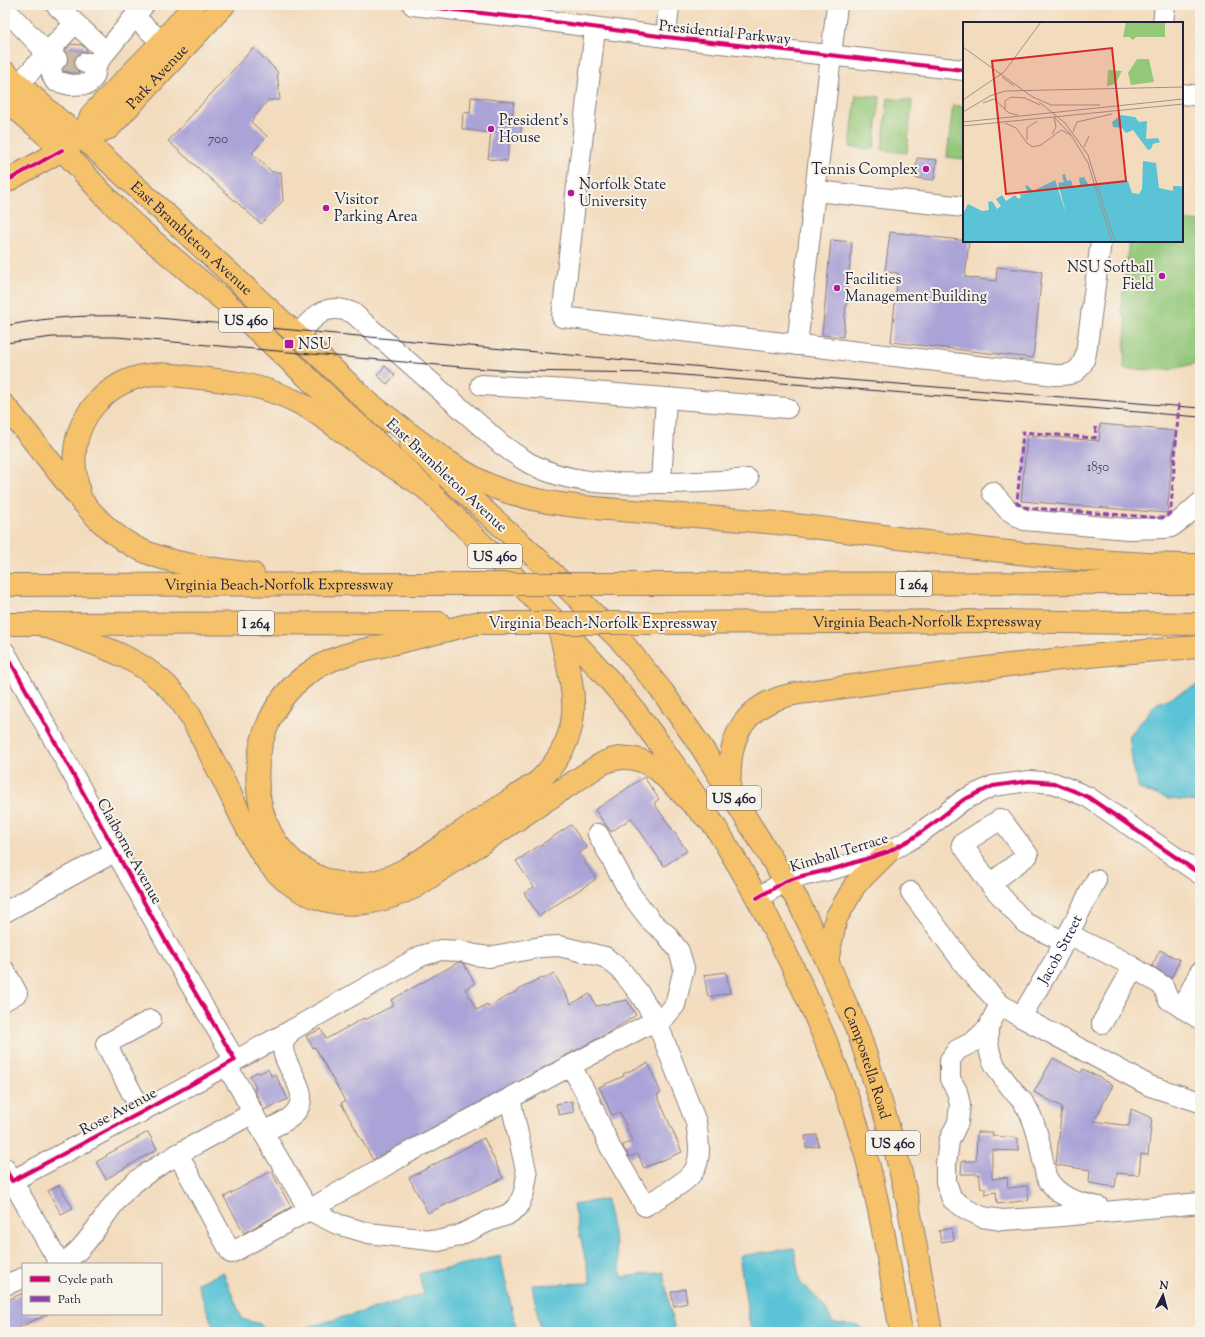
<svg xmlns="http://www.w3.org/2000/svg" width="1205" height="1337" font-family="'Sorts Mill Goudy',serif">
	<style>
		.green { fill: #93c879; stroke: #5a755a }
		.water { fill: #5ac3d6; stroke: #3e7288 }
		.building { fill: #aaa3d7 }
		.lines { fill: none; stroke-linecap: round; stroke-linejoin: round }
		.minor-tunnel { stroke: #c9b7a4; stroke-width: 20; stroke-dasharray: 20 10; stroke-linecap: butt }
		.minor-casing { stroke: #8a7f7c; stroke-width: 22 }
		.major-casing { stroke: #8a7f7c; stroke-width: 24 }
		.highway-casing { stroke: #8a7f7c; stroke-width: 24 }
		.minor { stroke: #fff; stroke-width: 20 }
		.major { stroke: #f5c16b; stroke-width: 22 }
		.highway { stroke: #f5c16b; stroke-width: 22 }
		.tram { stroke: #22223b; stroke-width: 1 }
		.highway-bridge-casing { stroke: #8a7f7c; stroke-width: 24; stroke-linecap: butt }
		.highway-bridge { stroke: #f5c16b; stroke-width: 22 }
		.quiet { stroke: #8e44ad; stroke-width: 3; stroke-dasharray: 6 3; stroke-linecap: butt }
		.cycleway-casing { stroke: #f7f3e8; stroke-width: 6 }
		.cycleway { stroke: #d6006c; stroke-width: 4 }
		.poi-dot { fill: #b5179e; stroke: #f7f3e8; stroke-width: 1.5 }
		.labels { text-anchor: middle; stroke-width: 4; stroke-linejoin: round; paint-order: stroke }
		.number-label { font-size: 13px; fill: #444262 }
		.shield { fill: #f7f3e8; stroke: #62616f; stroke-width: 1 }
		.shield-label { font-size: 14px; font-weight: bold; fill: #22223b }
		.street-label { font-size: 15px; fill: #22223b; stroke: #f7f3e8 }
		.poi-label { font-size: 15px; fill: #22223b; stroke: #f7f3e8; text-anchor: start }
		.inset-road { fill: none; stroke: #9f928a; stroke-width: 1 }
		.view { fill: #d62828; fill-opacity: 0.15; stroke: #d62828; stroke-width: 2 }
		.inset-edge { fill: none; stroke: #22223b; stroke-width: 2 }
	</style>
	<rect width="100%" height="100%" fill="#f7f3e8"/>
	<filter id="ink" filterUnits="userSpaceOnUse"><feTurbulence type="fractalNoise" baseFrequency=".025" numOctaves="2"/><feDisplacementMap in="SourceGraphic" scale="8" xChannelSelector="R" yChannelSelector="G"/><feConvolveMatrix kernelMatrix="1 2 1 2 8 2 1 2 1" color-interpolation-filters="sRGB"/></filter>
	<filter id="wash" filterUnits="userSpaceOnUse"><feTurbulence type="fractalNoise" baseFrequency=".012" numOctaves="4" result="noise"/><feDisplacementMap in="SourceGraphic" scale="16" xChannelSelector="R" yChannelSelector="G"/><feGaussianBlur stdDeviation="0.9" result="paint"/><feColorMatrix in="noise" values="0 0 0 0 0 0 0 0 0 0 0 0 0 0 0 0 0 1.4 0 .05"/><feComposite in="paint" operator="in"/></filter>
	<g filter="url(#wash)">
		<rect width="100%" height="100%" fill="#f3dcbe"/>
		<path class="green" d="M856 95 880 97 874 149 850 147Z
			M888 98 912 101 907 153 882 150Z
			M953 105 964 107V159L947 157Z
			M1182 220 1200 222V362L1169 370 1124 369 1126 321 1121 311 1129 241H1182Z"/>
		<path class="water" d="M1200 684V802L1169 799 1139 789 1133 766 1129 736 1156 704Z
			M606 1199 622 1277 663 1272 675 1332H541L532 1285 591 1283 573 1205Z
			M794 1248 800 1282 822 1303 833 1323 855 1325 870 1332H751L739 1256Z
			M500 1256 517 1332H291L424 1294 419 1274Z
			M223 1272 242 1319 260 1324 268 1332H215L197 1283Z"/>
		<g id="blocks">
			<path class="building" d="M71 44 82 45 87 50 86 52 80 53 75 58 74 63 75 68 79 73H72L63 71V68L66 66 68 60V55L65 51Z
				M253 48 277 71 280 100H268L251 122 267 136 252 153 272 172H281L283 201 261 224 168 141Z
				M471 97 514 102 512 118 522 119 520 138 510 136 507 161 488 159 491 133 462 129 463 112 470 113Z
				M917 158 937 160 934 180 915 178Z
				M890 232 969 241 965 277 996 281 997 267 1042 272 1033 358 891 342 898 273 885 272Z
				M831 240 852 242 843 337 822 335Z
				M385 366 395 375 387 384 377 375Z
				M1100 424 1175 431 1167 513 1021 501 1027 435 1099 441Z
				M644 777 659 799 654 803 687 851 664 866 631 818 611 832 595 810Z
				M571 825 587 848 579 853 596 879 539 916 524 893 534 887 516 861Z
				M1160 950 1180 960 1171 978 1152 966Z
				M459 962 464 964 475 984 465 989 477 1010 487 1004 488 1007 542 977 543 979 554 973 571 1004 590 994 596 1006 627 1000 636 1015 606 1034 373 1160 341 1103 345 1101 315 1047 313 1048 306 1036 321 1029 326 1039 364 1018 365 1020 394 1005 391 1000Z
				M726 972 730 993 708 997 704 975Z
				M1053 1058 1081 1073 1083 1069 1113 1085 1094 1121 1129 1126 1131 1109 1152 1118 1148 1155 1141 1154 1139 1175 1117 1173 1115 1187 1089 1183 1090 1170 1056 1165 1062 1107 1034 1092Z
				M648 1063 661 1093 657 1095 682 1152 644 1168 638 1154 629 1157 624 1149 623 1145 632 1141 620 1112 612 1115 599 1087 624 1076 623 1074Z
				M268 1069 271 1076 275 1074 288 1099 264 1110 254 1089 256 1088 250 1076 257 1072 260 1073Z
				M572 1101 574 1112 559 1115 556 1104Z
				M148 1132 157 1149 106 1179 96 1162 107 1156 106 1155Z
				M977 1132H993L992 1136 1018 1138V1151L992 1150V1179L1007 1177 1008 1188 1027 1186 1029 1200 997 1204 996 1192 985 1194V1188H981L979 1174H961L962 1161H976Z
				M817 1135 819 1146 806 1148 805 1136Z
				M484 1138 503 1178 428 1213 409 1178Z
				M271 1171 291 1207 244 1233 224 1197Z
				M59 1185 73 1208 61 1214 48 1191Z
				M952 1228 954 1240 941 1242 939 1231Z
				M685 1289 687 1303 674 1306 671 1292Z
				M23 1293V1314H48L9 1332H5V1301Z"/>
		</g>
	</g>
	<g filter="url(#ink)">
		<use href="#blocks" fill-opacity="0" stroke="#8a7f7c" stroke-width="1"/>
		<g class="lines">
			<path class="minor-tunnel" d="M59 59 85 63"/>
			<defs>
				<g id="minor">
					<path d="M56 5 105 51"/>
					<path d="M413 5 533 19 666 37 964 70"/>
					<path d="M5 9 47 53 19 84"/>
					<path d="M134 17 162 42"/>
					<path d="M1163 23 1165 5"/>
					<path d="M595 29 562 317 1055 375C1073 376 1082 371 1086 353L1101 241"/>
					<path d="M666 37 669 5"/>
					<path d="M51 58 52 75 55 81 71 85 88 84 94 77 97 63"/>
					<path d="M57 59 51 58 47 53 75 23"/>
					<path d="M85 63H97L144 5"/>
					<path d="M1182 94 1200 96"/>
					<path d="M816 191 964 207"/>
					<path d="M297 335C315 317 325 301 353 313L501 444C510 451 519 457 529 463 572 486 619 484 666 483 694 482 721 482 748 479"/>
					<path d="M797 345 837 5"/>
					<path d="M481 385 568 390 787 408"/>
					<path d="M661 483 666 398"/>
					<path d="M992 492 1008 510 1024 520 1128 529 1164 528 1171 527 1182 519 1200 503"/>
					<path d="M5 652 180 967 235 1060"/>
					<path d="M990 884 1028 855 1001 819 962 844 990 884 1025 923 1065 942"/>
					<path d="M911 892 970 972 1000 1004 1021 1017 1150 1086 1200 1102"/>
					<path d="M757 898 786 881 802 876 837 868 888 852 913 838 935 822 963 800 993 786 1029 781 1054 783 1088 797 1200 874"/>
					<path d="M5 912 116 851"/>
					<path d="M1068 934 1123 961 1163 986 1168 999 1200 1019"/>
					<path d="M5 971 17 993 5 1000"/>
					<path d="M1000 1004 988 1028 973 1042 957 1050 950 1060V1079L957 1091 960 1105 958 1122 949 1141 946 1164V1182L952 1199 966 1209 982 1217 1002 1220 1051 1217 1200 1203"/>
					<path d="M1182 1008 1200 972"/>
					<path id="s1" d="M1021 1017 1056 958 1096 880"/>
					<path d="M1102 1023 1133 968"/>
					<path d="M988 1028C986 1060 998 1071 1016 1094 1020 1098 1024 1103 1027 1108 1039 1129 1041 1153 1046 1176 1056 1197 1078 1203 1099 1207"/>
					<path d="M142 1112 106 1044 151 1020"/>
					<path d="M263 1132C272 1127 287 1122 293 1115 316 1092 282 1069 283 1046 284 1039 288 1035 292 1030L421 956 441 950 461 951 475 955 489 957 541 947 559 946 605 957 621 970 639 993 656 1020 665 1017 675 1005 684 968 679 951 666 934 652 922 631 895 598 834"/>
					<path d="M178 1154 253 1113"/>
					<path d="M5 1168 60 1264"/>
					<path d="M12 1181 292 1030"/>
					<path d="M309 1210 402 1156 656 1020 696 1122C698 1137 702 1155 695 1169 689 1182 657 1198 645 1206L610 1147 588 1097 571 1066"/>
					<path d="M309 1210 337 1224 368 1233 438 1241 458 1236 489 1221 507 1215 518 1207 524 1192 527 1175 510 1098"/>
					<path d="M61 1264C90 1247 102 1214 125 1191 139 1176 161 1165 178 1154L231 1253 309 1210 265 1136 240 1088 226 1065"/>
					<path d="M5 1285 23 1278"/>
				</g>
				<g id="major">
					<path id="s2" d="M5 72 60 121 82 137 297 335 388 421"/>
					<path d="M5 99C25 116 45 133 64 152 81 168 95 187 112 203 123 215 135 225 146 235 174 260 203 282 230 306 268 339 303 374 340 408 409 472 477 536 541 606 573 640 606 674 635 711 727 832 802 967 852 1110 877 1181 888 1258 901 1332"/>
					<path d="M82 137 92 114 162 42 194 5"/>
					<path id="s3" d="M5 182 62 150 82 137 109 128 224 5"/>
					<path id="s4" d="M411 444 542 563 623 643 662 691 702 748 798 901 827 961 859 1034 882 1105 896 1153 908 1203 931 1332"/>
					<path d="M827 961 836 918 842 908 855 885 888 852"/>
				</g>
				<g id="highway">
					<path d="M5 406C25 430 45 455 64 479 88 509 111 539 148 553 181 566 218 569 253 574"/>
					<path d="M374 407C411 434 454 471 496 488 544 506 593 508 644 512 688 515 732 519 777 523 918 538 1058 565 1200 565"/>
					<path d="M81 501C77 484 73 467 75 450 79 414 107 384 142 376 160 372 181 376 199 378 232 381 263 386 293 400 316 410 334 426 354 440 378 458 404 474 429 490"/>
					<path d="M628 584 1200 583"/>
					<path id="s5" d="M5 585 439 584"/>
					<path d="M37 623C82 640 138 654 171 690 188 708 198 730 209 752 220 773 230 793 240 814 261 856 276 886 324 900 356 909 386 901 415 887L598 766C619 753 639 756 658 770L714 825"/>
					<path d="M476 623C448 630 419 637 391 644 359 651 333 655 306 675 242 721 238 837 313 874 328 882 345 886 362 884 400 880 433 851 463 831 488 814 514 798 539 781 591 728 572 687 558 624"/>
					<path id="s6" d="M663 623 998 621 1200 624"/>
					<path d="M5 624 439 623"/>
					<path d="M729 790C730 776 729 761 733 747 741 713 768 698 800 693 933 675 1066 655 1200 647"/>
				</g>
			</defs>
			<use href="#minor" class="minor-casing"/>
			<use href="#major" class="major-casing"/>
			<use href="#highway" class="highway-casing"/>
			<use href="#minor" class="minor"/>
			<use href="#major" class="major"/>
			<use href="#highway" class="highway"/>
			<path class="tram" d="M5 326C52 316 99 314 147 317L848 380 1200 408
				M5 343 53 337H116L473 368 516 371 658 373 1200 417"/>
			<defs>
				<path id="highway-bridge" d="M439 584H628
					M476 623H663"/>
			</defs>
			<use href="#highway-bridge" class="highway-bridge-casing"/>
			<use href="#highway-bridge" class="highway-bridge"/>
			<path class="quiet" d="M1096 427 1095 438 1023 432 1017 503 1023 507 1031 508 1162 518C1167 517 1170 514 1171 508L1179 403"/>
			<defs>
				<path id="cycleway" d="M413 5 533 19 666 37 964 70
					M5 182 62 150
					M5 652 180 967 235 1060 142 1112 12 1181 5 1168
					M757 898 786 881 802 876 837 868 888 852 913 838 935 822 963 800 993 786 1029 781 1054 783 1088 797 1200 874"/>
			</defs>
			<use href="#cycleway" class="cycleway-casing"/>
			<use href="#cycleway" class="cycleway"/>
		</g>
	</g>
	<g class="poi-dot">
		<circle cx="491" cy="129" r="4"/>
		<circle cx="926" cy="169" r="4"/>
		<circle cx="571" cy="193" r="4"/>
		<circle cx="326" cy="208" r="4"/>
		<circle cx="1162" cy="276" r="4"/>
		<circle cx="837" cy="288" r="4"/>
		<rect x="284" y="339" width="10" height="10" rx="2"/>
	</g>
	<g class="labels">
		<g class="number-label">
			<text x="218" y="143">700</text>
			<text x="1098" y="471">1850</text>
		</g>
		<g class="shield">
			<rect x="219" y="308" width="54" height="24" rx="3"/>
			<rect x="468" y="544" width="54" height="24" rx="3"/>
			<rect x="896" y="572" width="36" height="24" rx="3"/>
			<rect x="238" y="611" width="36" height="24" rx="3"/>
			<rect x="707" y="786" width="54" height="24" rx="3"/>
			<rect x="866" y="1131" width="54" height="24" rx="3"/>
		</g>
		<g class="shield-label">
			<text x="246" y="325">US 460</text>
			<text x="495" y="561">US 460</text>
			<text x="914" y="589">I 264</text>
			<text x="256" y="628">I 264</text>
			<text x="734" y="803">US 460</text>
			<text x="893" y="1148">US 460</text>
		</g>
		<g class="street-label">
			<text transform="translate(725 32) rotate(6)" y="5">Presidential Parkway</text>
			<text dy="5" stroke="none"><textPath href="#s3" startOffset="188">Park Avenue</textPath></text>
			<text dy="5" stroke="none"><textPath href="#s2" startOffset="250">East Brambleton Avenue</textPath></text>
			<text transform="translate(447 475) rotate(43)" y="5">East Brambleton Avenue</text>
			<text dy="5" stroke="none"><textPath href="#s5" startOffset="274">Virginia Beach-Norfolk Expressway</textPath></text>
			<text dy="5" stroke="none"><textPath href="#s6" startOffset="264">Virginia Beach-Norfolk Expressway</textPath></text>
			<text x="603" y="628">Virginia Beach-Norfolk Expressway</text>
			<text transform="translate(130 851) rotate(61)" y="5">Claiborne Avenue</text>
			<text transform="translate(839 852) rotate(-17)" y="5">Kimball Terrace</text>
			<text dy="5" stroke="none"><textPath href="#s1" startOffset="78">Jacob Street</textPath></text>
			<text dy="5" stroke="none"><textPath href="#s4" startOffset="779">Campostella Road</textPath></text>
			<text transform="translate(118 1111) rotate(-28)" y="5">Rose Avenue</text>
		</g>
		<g class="poi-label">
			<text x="499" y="125">President’s<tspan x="499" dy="17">House</tspan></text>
			<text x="918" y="174" text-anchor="end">Tennis Complex</text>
			<text x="579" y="189">Norfolk State<tspan x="579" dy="17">University</tspan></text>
			<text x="334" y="204">Visitor<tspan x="334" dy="17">Parking Area</tspan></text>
			<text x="1154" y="272" text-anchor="end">NSU Softball<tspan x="1154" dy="17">Field</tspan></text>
			<text x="845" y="284">Facilities<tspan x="845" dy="17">Management Building</tspan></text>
			<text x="298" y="349">NSU</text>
		</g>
	</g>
	<g transform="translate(963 22)">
		<rect width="220" height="220" fill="#f3dcbe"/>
		<path d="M163 0H202V15H173L170 18 166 15H160ZM174 37H186L191 60 168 63 165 51ZM145 48 159 49 152 62 144 64Z" fill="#93c879"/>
		<path d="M158 93 172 95 176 100 184 99 183 117 195 116 197 120 190 122 188 127 185 128 170 108 163 111 159 106 150 105 149 100ZM180 139 193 141 196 166 210 169V164H218L220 170V220H0V192L5 182 19 189 26 188 25 180 29 179 34 187 38 184 33 177 39 173 43 179 52 173 55 177 58 175 57 172 65 171 62 164 64 163 70 169 92 158 103 191 95 161 101 160 99 153 102 152 104 159 108 158 110 165 117 163 116 156 121 155 125 162 130 163 165 159 169 171 176 172 179 167Z" fill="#5ac3d6"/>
		<path class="inset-road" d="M0 25 71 76M39 55 51 64M70 75 88 83H137M0 78 41 50 78 0M76 80 102 101 125 133 152 220M20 81 31 77 46 91 55 93M42 87V79L48 75 62 76 77 83M0 90 27 74 42 69 220 65M91 95 108 113 125 141 149 220M0 100 220 77M42 101 53 106 64 121 70 125 78 123 98 108 108 113M0 104 220 82M110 110 114 100 149 92M89 112 93 105 91 95M64 118V106L74 99M121 125 126 114"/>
		<path class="view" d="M149 26 163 159 43 172 29 39Z"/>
		<rect width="220" height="220" class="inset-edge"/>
	</g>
	<rect width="1205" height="1337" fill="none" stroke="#f7f3e8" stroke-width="20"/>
	<rect x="22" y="1263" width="140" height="52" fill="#f7f3e8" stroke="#a29fa3"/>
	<rect x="30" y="1276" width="20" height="6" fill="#d6006c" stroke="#a29fa3"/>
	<text x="58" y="1283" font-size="12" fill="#22223b">Cycle path</text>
	<rect x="30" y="1296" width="20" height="6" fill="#8e44ad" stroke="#a29fa3"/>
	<text x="58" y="1303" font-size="12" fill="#22223b">Path</text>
	<g transform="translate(1163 1295) rotate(6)" stroke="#f7f3e8" stroke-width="3" paint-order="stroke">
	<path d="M0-3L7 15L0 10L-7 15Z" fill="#22223b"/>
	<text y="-6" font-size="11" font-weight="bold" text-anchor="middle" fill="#22223b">N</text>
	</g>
</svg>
